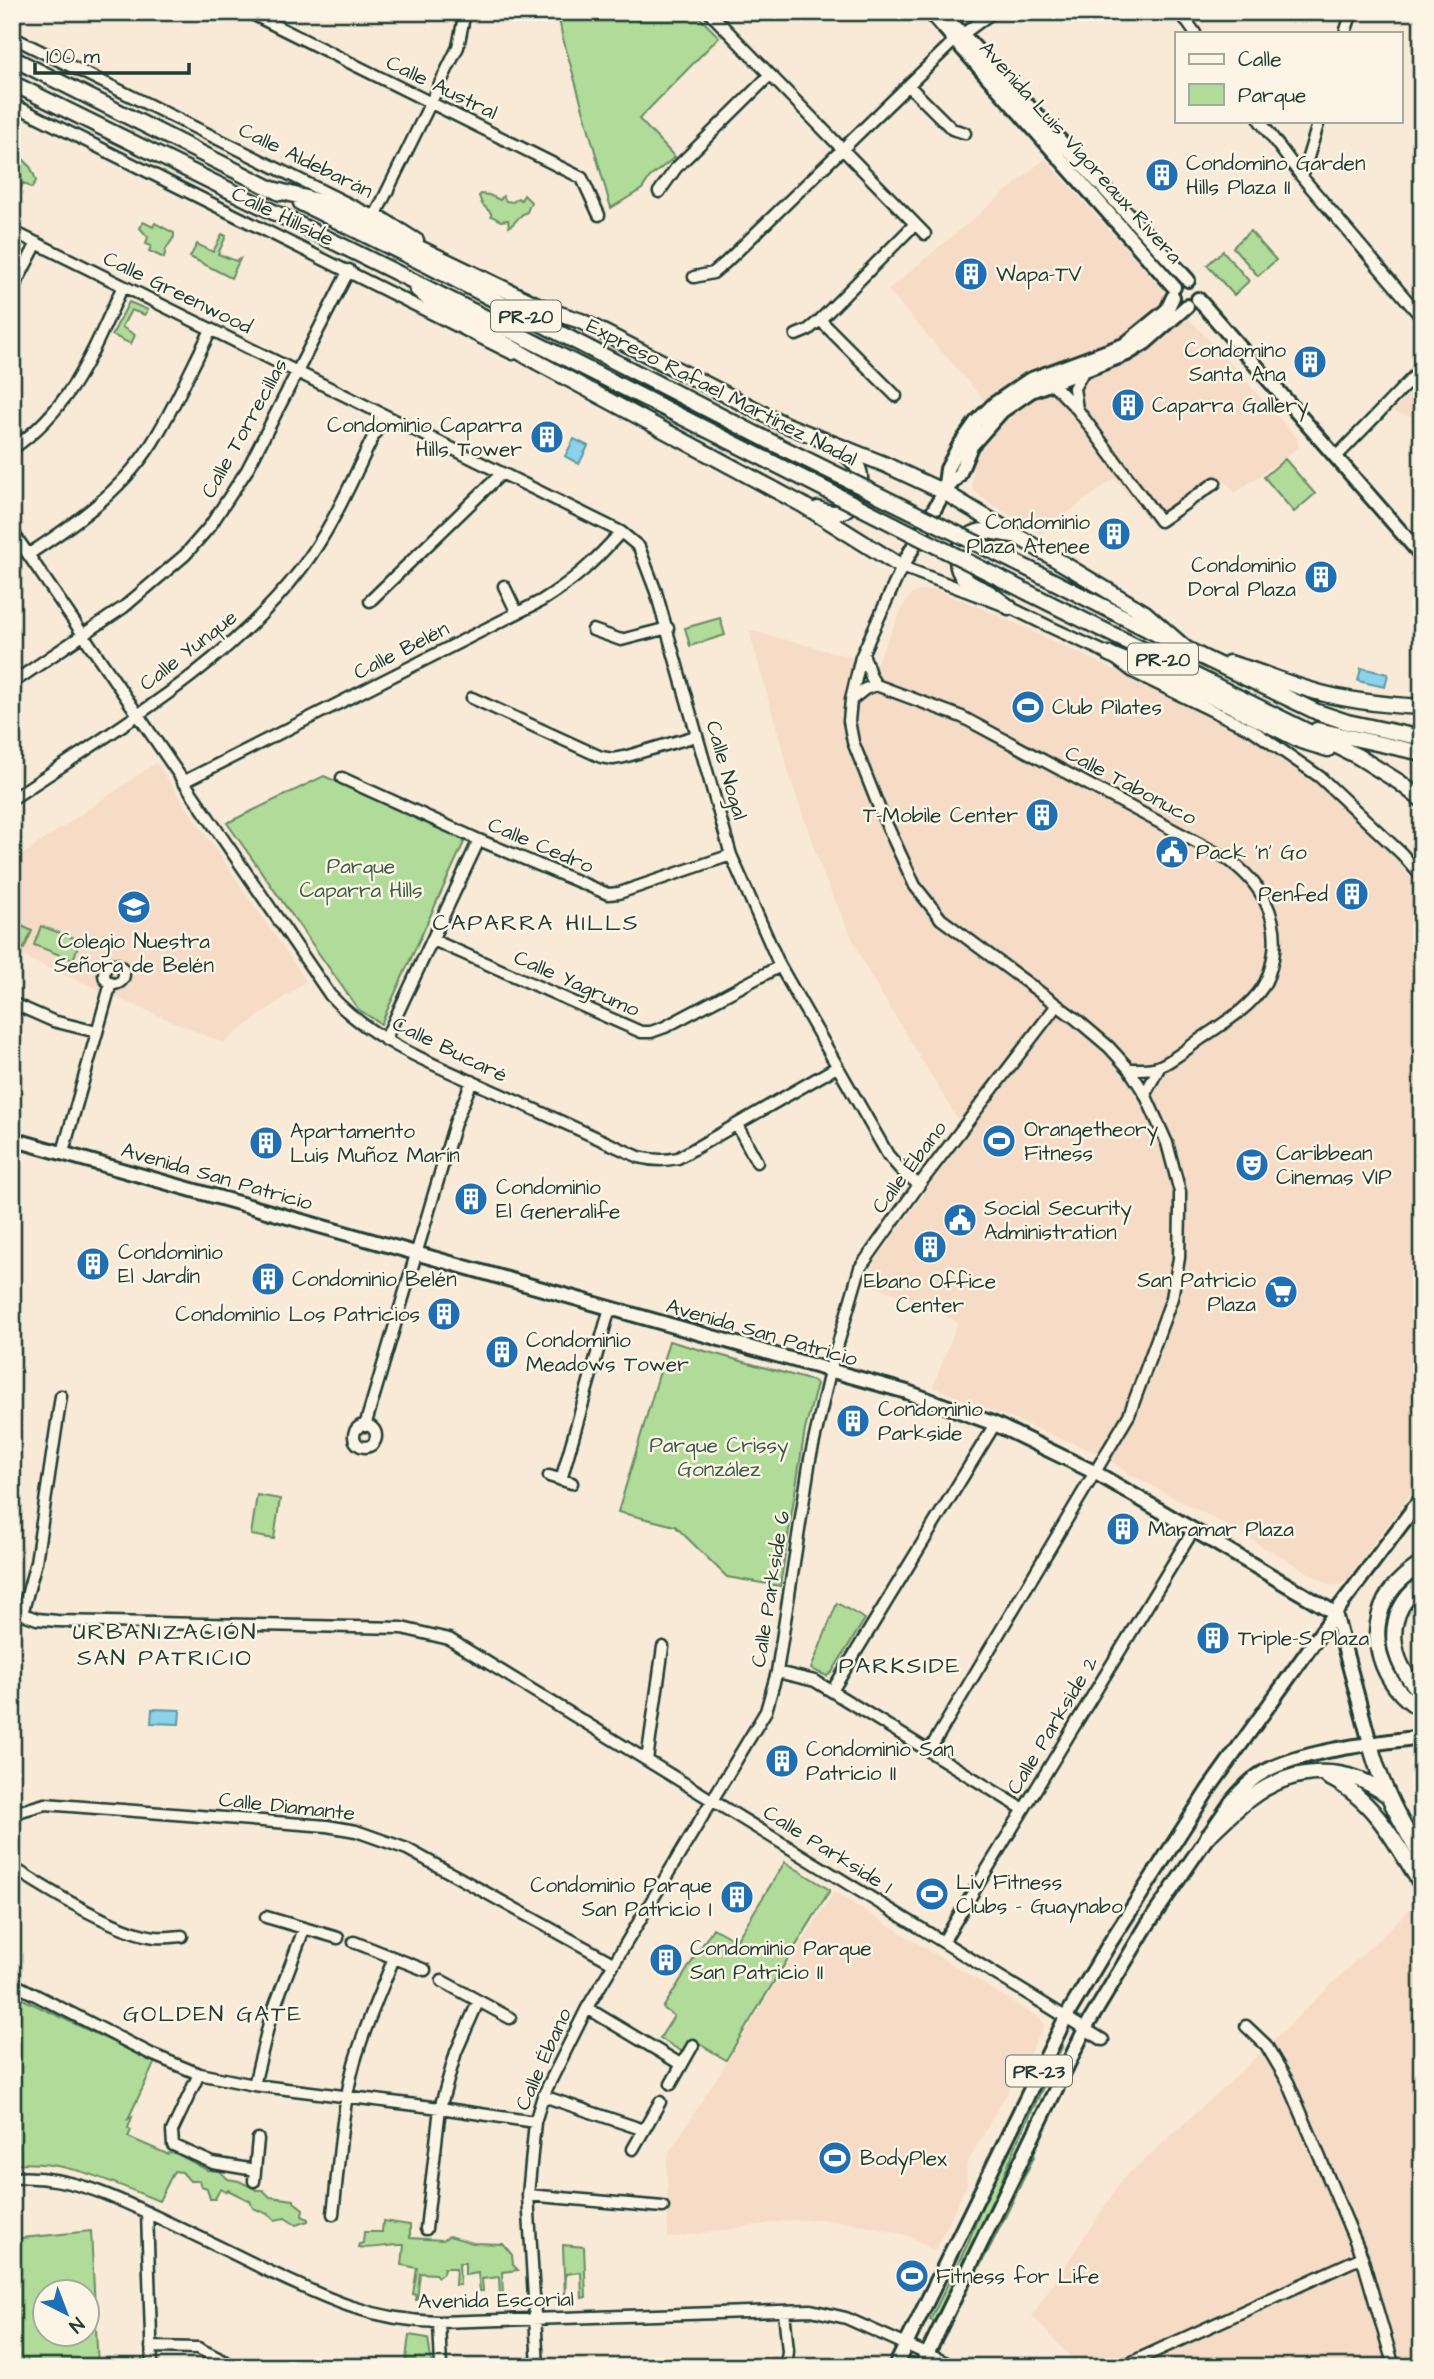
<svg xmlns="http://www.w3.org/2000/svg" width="1434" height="2379" font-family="'Architects Daughter',sans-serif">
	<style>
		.built { fill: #f6dbc6 }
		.green { fill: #b0db98; stroke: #688c66; stroke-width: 2; fill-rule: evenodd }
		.water { fill: #8ad3eb; stroke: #5f97a2; stroke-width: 2 }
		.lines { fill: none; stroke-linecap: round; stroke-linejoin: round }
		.minor-casing { stroke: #1f3d34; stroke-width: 15 }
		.major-casing { stroke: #1f3d34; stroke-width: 18 }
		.highway-casing { stroke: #1f3d34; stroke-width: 19 }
		.minor { stroke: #fcf5e5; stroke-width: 10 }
		.major { stroke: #fcf5e5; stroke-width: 12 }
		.highway { stroke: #fcf5e5; stroke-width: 14 }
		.highway-bridge-casing { stroke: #1f3d34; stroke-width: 19; stroke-linecap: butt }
		.highway-bridge { stroke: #fcf5e5; stroke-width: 14 }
		.labels { text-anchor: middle; stroke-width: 5; stroke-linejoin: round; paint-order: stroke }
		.shield { fill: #fcf5e5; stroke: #617469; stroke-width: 2 }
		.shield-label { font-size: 19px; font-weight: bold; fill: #1f3d34 }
		.street-label { font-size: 21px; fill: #1f3d34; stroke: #fcf5e5 }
		.poi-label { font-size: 21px; fill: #1f3d34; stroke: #fcf5e5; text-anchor: start }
		.park-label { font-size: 21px; fill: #3c5d48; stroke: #fcf5e5 }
		.neighbourhood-label { font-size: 23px; letter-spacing: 2px; fill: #1f3d34; stroke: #fcf5e5 }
	</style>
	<rect width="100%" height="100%" fill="#f9e9d7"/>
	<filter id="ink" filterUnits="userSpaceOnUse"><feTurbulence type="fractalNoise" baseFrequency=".0143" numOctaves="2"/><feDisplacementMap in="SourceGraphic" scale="14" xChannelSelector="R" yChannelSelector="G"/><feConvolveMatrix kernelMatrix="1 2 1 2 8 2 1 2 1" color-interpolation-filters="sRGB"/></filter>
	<g filter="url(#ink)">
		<path class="built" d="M1045 159 1297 438 1299 447 1235 493 1224 480 1152 524 1115 478 1040 533 984 499 974 490 972 482 974 461 992 435 1004 423 888 290Z
			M1418 385 1422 386V419L1392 412Z
			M923 590H936L979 607 1200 709 1242 732 1303 772 1334 798 1383 846 1422 890V1478L1347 1580 1339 1585H1330L1212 1517 1131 1475 1100 1454 933 1387 958 1322 916 1302 867 1283 877 1259 967 1134 866 968 823 874 792 783 749 630 876 664 905 603 911 595Z
			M156 763 306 981 223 1043 12 952V862Z
			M834 1892 1039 2018 1044 2025 1042 2031 966 2165 967 2184 934 2251 910 2236 857 2224 820 2219 790 2220 668 2238 667 2161 669 2153Z
			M1410 1909 1422 1924V2367H1080L1032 2316 1122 2180 1228 2084Z"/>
		<path class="green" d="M558 12H694L719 37 639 119 675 157 650 177 642 189 611 208 562 35Z
			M12 152C27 160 32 167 36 181L32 188 23 183 21 188 12 183Z
			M481 194 489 195 500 200 503 196 506 201 513 202 518 198 521 200 524 195 531 202 527 212C519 214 516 223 509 227L508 220 501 221 491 216V213L482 204 479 196Z
			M143 222 153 227 155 223 174 233V237L166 249 164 258 149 251 151 246 146 244 148 237 140 228Z
			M1250 231 1276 260 1258 276 1233 247Z
			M222 234 226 236 218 254 236 261 240 259 231 278 190 257 197 244 213 252Z
			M1223 251 1249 281 1234 295 1207 265Z
			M129 302 148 310 145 315 131 310 122 327 135 335 131 344 112 335Z
			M1285 459 1315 494 1294 512 1264 477Z
			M720 618 725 635 690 646 685 628Z
			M324 776 465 840 381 1024 358 1009 227 823Z
			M12 921 32 931 24 949 12 943Z
			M41 926 80 940 73 960 34 945Z
			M669 1341 813 1381 817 1384 805 1430 780 1586 727 1577 675 1526 618 1512Z
			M257 1495 280 1499 274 1539 251 1535Z
			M837 1603 865 1619 832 1672 827 1676 811 1669Z
			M785 1862 830 1890 726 2060 693 2040 684 2053 660 2038 674 2016 663 2008 713 1928 736 1941Z
			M12 1994 155 2062 128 2119 132 2117 128 2128 131 2130 128 2137 167 2154 174 2152 207 2170 219 2171 228 2179 239 2181 257 2190H263L270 2197 294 2200V2202L303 2209 302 2216 308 2219V2221L296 2225 285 2218 275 2220 270 2215 253 2208 250 2201 228 2190 226 2192 220 2189 215 2199H210L207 2188 201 2186 199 2181H190L182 2172 174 2171 159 2201C111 2182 65 2159 12 2164Z
			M1059 2045 1062 2047 1019 2138 1000 2185 935 2320 932 2321 930 2320 967 2245 991 2184Z
			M1035 2148 1034 2157C1014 2197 996 2239 973 2278L971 2277Z
			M383 2221 410 2225V2238L443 2240 449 2236 473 2243 503 2244 512 2255 513 2265 518 2270 502 2272 503 2298H500L499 2277 482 2279 483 2291H480L478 2273 465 2275V2263H459L460 2285H455L456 2268H444L443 2273 438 2277 435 2274 420 2273 417 2300H416V2295L413 2294 417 2268 402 2265 404 2245C388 2244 374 2250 358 2247L359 2244 363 2243 364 2232H382Z
			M91 2231 98 2367H12V2239ZM46 2292H88V2334H46Z
			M563 2245 584 2247 586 2297 582 2298 581 2272 566 2274 565 2298Z
			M409 2335 428 2338 432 2367H405Z"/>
		<path class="water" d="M574 439 588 446 579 464 565 456Z
			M1361 668 1388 674 1385 687 1358 681Z
			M152 1709 180 1710 179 1724 151 1723Z"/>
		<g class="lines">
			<defs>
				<path id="minor" d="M248 12 582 178 599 215
					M709 12 925 234
					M1180 12 1195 33
					M1345 33 1352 12
					M963 34 993 12
					M12 37 367 213 383 218 418 240
					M909 86 952 129 965 133
					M12 104 513 354
					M1260 121 1302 177 1422 318
					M1302 177 1319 121
					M659 192 676 168 770 75
					M376 214 458 47 465 12
					M12 231 621 532 639 547 656 592 731 855 780 966 888 1155 902 1171 919 1185
					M694 277 713 273 725 263 955 40
					M12 291 37 243
					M820 320 896 396
					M796 335 808 330 820 320 915 224
					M1052 383 1077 409 1160 521 1215 483
					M1077 409 1074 388 1083 372
					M12 449C73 407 93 350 123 286
					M1336 457 1422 368
					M12 531 330 995C373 1042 435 1065 491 1090 541 1112 590 1135 639 1157 653 1161 664 1161 678 1158L837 1067
					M29 554C78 522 127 487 157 435 177 401 193 365 211 330
					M504 586 517 613
					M370 601 501 474
					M593 630 621 640 668 628
					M863 653 871 677 876 685 962 717 1226 858C1260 881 1281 917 1273 958 1271 969 1268 979 1262 988 1248 1009 1225 1022 1205 1036 1191 1045 1176 1059 1160 1066 1151 1070 1139 1069 1129 1069
					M12 683 124 607 185 555 210 526 247 470 349 270
					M472 698 601 757 613 759 624 757 696 736
					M851 700 865 689 876 685
					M342 778 479 840 608 894 619 893 731 855
					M183 782 541 601C575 580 594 562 621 532
					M12 799C111 732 228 665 301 569 337 522 357 467 384 415
					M433 940 641 1032H651L665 1027 780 966
					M104 974a10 10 0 1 1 20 0a10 10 0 1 1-20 0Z
					M12 1003 53 1021 97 1032
					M385 1040 479 840
					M1145 1094 1160 1066
					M737 1125 757 1162
					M63 1152 111 983
					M354 1436a11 11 0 1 1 22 0a11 11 0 1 1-22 0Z
					M365 1426 455 1123 472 1081
					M549 1476 572 1483
					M561 1480 610 1308
					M12 1610 37 1619 57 1621 402 1628 449 1639 1103 2040
					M22 1614 36 1562 61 1396
					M777 1672 815 1681 1023 1809
					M832 1691 995 1424
					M929 1751 1129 1415 1172 1298 1179 1258 1180 1210V1192L1167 1143 1145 1094 1129 1069 1109 1047 1076 1019 941 919 915 886 880 810 853 742 849 721 851 700 861 657 902 567 1009 607 1048 626 1109 654 1133 672 1254 731 1320 777 1402 854 1422 877
					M647 1760 663 1647
					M12 1817 21 1811 45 1804 327 1826 356 1831 407 1849 613 1963
					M12 1867C46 1889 116 1932 155 1937 164 1938 173 1937 182 1936
					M266 1917 338 1938
					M354 1942 425 1970
					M943 1942 1194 1529
					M442 1981 510 2018
					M12 1983 151 2054 199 2074 254 2085 440 2108 535 2122
					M587 2008 682 2065
					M1246 2026 1266 2045 1288 2082 1362 2257 1394 2367
					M199 2074 172 2131 173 2145 213 2163 255 2170
					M671 2084 693 2045
					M254 2085 270 2019 304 1929
					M543 2096 644 2130
					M633 2149 660 2102
					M12 2178C67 2173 117 2198 165 2221 199 2237 233 2253 266 2270 325 2298 373 2321 439 2322L811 2310 846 2318 956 2367
					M254 2181 258 2139
					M528 2195 663 2207
					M147 2212 152 2367
					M333 2214C339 2164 341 2113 354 2064 364 2028 380 1993 394 1958
					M426 2229 440 2108 456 2052 478 2002
					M784 2311 788 2351 786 2367
					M439 2322 441 2367
					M151 2347 198 2348 236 2367
					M538 2367 528 2195 535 2122 543 2096 587 2008 766 1711 777 1672 810 1459 830 1371 860 1268 919 1185 1057 1005
					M1121 2367 1362 2257"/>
				<path id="major" d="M930 12 1174 287
					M942 12 1188 280
					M1198 299 1422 556
					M944 492 947 469 959 446 976 422 994 404 1029 380 1124 345 1167 310 1173 297
					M902 567 944 492 959 475 971 446 1002 411 1031 391 1127 354 1145 343 1187 306
					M12 1139 907 1392 995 1424 1096 1473 1335 1613 1370 1743
					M895 2367 1066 2017 1111 1941 1208 1790 1335 1613 1413 1509
					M921 2367 1085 2029 1146 1927 1232 1801C1241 1790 1251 1779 1264 1772 1303 1750 1377 1743 1422 1737"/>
				<path id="highway" d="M12 58 280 193
					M12 83 397 273 771 462
					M272 189 328 204 550 311 581 321 784 424 884 464 944 492 1145 613 1185 648
					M301 203 427 265 779 446
					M417 289 432 302 537 362 803 505 902 567
					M818 509C823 511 829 513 835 513 854 512 865 484 858 468 855 461 848 456 842 451
					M1041 575 1200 656 1317 712 1347 722 1422 738
					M1031 594 1357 756 1399 782 1422 800
					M1009 607C1003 603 997 598 991 594 982 588 970 586 963 577 949 560 962 532 984 531 993 531 1003 534 1012 535
					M1109 654 1226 703 1301 741 1328 749
					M1229 663C1256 670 1280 681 1307 689 1344 701 1384 705 1422 707
					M1317 730 1422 753
					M1413 1509 1422 1500
					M1422 1563C1410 1572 1398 1580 1390 1592 1363 1632 1381 1687 1422 1710
					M1422 1584C1382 1613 1388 1662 1422 1693
					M1370 1743C1380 1785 1401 1822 1422 1859
					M1328 1777C1374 1799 1396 1843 1422 1886
					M1208 1836C1223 1822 1239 1805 1256 1794 1297 1766 1348 1765 1387 1795"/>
			</defs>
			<use href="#minor" class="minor-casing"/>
			<use href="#major" class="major-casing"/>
			<use href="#highway" class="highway-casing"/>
			<use href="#minor" class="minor"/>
			<use href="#major" class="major"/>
			<use href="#highway" class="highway"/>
			<defs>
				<path id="highway-bridge" d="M779 446 1041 575
					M771 462 1031 594"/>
			</defs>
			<use href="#highway-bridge" class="highway-bridge-casing"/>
			<use href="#highway-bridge" class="highway-bridge"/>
		</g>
	</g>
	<defs>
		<symbol id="building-disc" viewBox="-11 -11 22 22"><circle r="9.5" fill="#1f6fb2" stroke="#fcf5e5"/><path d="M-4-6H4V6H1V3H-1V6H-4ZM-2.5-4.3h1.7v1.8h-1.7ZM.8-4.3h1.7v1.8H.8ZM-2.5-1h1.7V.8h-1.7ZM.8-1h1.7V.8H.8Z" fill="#fff"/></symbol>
		<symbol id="stadium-disc" viewBox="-11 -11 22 22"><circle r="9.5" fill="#1f6fb2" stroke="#fcf5e5"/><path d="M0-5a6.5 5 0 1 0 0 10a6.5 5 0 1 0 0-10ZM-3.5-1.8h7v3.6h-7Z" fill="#fff"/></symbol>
		<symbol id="civic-disc" viewBox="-11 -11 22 22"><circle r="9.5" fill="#1f6fb2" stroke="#fcf5e5"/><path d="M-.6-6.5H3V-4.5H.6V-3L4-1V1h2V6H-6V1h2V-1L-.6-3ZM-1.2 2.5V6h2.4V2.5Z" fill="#fff"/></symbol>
		<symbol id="school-disc" viewBox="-11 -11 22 22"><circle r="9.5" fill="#1f6fb2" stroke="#fcf5e5"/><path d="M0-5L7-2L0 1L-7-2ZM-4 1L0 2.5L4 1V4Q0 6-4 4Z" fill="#fff"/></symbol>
		<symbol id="theatre-disc" viewBox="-11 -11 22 22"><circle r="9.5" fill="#1f6fb2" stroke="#fcf5e5"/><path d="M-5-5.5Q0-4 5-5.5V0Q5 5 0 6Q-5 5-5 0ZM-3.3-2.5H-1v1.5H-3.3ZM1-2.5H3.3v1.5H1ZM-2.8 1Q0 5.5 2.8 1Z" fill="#fff"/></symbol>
		<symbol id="supermarket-disc" viewBox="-11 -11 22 22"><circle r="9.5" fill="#1f6fb2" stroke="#fcf5e5"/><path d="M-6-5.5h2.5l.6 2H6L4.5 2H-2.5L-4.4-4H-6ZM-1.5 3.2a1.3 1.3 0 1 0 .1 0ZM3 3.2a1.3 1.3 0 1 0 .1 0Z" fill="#fff"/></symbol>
	</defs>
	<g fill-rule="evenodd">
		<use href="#building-disc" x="1143" y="156" width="38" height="38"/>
		<use href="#building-disc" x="952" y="255" width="38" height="38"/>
		<use href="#building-disc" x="1291" y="343" width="38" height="38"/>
		<use href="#building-disc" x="1109" y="386" width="38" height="38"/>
		<use href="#building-disc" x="528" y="418" width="38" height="38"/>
		<use href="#building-disc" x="1095" y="515" width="38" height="38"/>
		<use href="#building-disc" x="1302" y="558" width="38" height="38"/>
		<use href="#stadium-disc" x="1009" y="688" width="38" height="38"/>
		<use href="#building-disc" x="1023" y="796" width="38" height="38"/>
		<use href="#civic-disc" x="1153" y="833" width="38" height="38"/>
		<use href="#building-disc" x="1333" y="875" width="38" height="38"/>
		<use href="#school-disc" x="115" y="888" width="38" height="38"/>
		<use href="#stadium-disc" x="980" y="1122" width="38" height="38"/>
		<use href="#building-disc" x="247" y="1124" width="38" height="38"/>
		<use href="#theatre-disc" x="1233" y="1146" width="38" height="38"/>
		<use href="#building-disc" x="452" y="1180" width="38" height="38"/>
		<use href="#civic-disc" x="941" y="1201" width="38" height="38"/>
		<use href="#building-disc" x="911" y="1228" width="38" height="38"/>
		<use href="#building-disc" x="74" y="1245" width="38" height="38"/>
		<use href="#building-disc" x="249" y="1260" width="38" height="38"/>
		<use href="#supermarket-disc" x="1262" y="1273" width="38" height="38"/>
		<use href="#building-disc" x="425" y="1295" width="38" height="38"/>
		<use href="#building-disc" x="483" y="1333" width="38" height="38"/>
		<use href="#building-disc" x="834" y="1402" width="38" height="38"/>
		<use href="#building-disc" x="1104" y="1510" width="38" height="38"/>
		<use href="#building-disc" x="1194" y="1619" width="38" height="38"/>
		<use href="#building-disc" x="763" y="1742" width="38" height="38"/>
		<use href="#stadium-disc" x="913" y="1875" width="38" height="38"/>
		<use href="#building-disc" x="718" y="1878" width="38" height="38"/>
		<use href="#building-disc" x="647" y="1941" width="38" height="38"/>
		<use href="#stadium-disc" x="816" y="2139" width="38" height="38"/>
		<use href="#stadium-disc" x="893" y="2257" width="38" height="38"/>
	</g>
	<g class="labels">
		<g class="shield">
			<rect x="491" y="300.5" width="70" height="31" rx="5"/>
			<rect x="1128" y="643.5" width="70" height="31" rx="5"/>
			<rect x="1006" y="2055.5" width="66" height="31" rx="5"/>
		</g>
		<g class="shield-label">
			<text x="526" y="323">PR-20</text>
			<text x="1163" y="666">PR-20</text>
			<text x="1039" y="2078">PR-23</text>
		</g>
		<g class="street-label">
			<text transform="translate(442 87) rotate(26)" y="7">Calle Austral</text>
			<text transform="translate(1081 152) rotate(48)" y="7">Avenida Luis Vigoreaux Rivera</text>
			<text transform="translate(306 160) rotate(26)" y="7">Calle Aldebarán</text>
			<text transform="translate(283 216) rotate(26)" y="7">Calle Hillside</text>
			<text transform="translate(178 292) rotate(26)" y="7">Calle Greenwood</text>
			<text transform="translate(722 392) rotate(27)" y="7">Expreso Rafael Martínez Nadal</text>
			<text transform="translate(244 428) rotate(-61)" y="7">Calle Torrecillas</text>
			<text transform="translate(188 650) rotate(-38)" y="7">Calle Yunque</text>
			<text transform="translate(401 650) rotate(-27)" y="7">Calle Belén</text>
			<text transform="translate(727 770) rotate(74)" y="7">Calle Nogal</text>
			<text transform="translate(1131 785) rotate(28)" y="7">Calle Tabonuco</text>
			<text transform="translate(541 845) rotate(23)" y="7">Calle Cedro</text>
			<text transform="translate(577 983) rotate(24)" y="7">Calle Yagrumo</text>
			<text transform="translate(450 1049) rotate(26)" y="7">Calle Bucaré</text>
			<text transform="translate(909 1167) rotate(-53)" y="7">Calle Ébano</text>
			<text transform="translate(217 1176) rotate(16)" y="7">Avenida San Patricio</text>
			<text transform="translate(762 1332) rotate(16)" y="7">Avenida San Patricio</text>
			<text transform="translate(770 1589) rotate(-81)" y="7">Calle Parkside 6</text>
			<text transform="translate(1052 1725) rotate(-59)" y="7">Calle Parkside 2</text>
			<text transform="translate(287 1806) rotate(6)" y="7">Calle Diamante</text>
			<text transform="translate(828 1849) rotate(32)" y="7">Calle Parkside 1</text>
			<text transform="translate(543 2059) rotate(-66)" y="7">Calle Ébano</text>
			<text transform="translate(496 2300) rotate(-1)" y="7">Avenida Escorial</text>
		</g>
		<g class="poi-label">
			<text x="1186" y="170">Condomino Garden<tspan x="1186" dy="24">Hills Plaza II</tspan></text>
			<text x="996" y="281">Wapa-TV</text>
			<text x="1286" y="357" text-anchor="end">Condomino<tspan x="1286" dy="24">Santa Ana</tspan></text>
			<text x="1152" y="412">Caparra Gallery</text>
			<text x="522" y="432" text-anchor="end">Condominio Caparra<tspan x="522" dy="24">Hills Tower</tspan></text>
			<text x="1090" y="529" text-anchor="end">Condominio<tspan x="1090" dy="24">Plaza Atenee</tspan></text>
			<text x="1296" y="572" text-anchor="end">Condominio<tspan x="1296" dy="24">Doral Plaza</tspan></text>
			<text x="1052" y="714">Club Pilates</text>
			<text x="1018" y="822" text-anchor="end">T-Mobile Center</text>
			<text x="1196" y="859">Pack 'n' Go</text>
			<text x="1328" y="901" text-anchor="end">Penfed</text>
			<text x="134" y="948" text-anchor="middle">Colegio Nuestra<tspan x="134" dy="24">Señora de Belén</tspan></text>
			<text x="1024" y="1136">Orangetheory<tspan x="1024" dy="24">Fitness</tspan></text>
			<text x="290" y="1138">Apartamento<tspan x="290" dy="24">Luis Muñoz Marín</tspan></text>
			<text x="1276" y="1160">Caribbean<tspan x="1276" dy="24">Cinemas VIP</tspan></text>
			<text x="496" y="1194">Condominio<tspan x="496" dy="24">El Generalife</tspan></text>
			<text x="984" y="1215">Social Security<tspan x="984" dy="24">Administration</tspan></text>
			<text x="118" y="1259">Condominio<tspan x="118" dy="24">El Jardín</tspan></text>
			<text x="292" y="1286">Condominio Belén</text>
			<text x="1256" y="1287" text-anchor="end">San Patricio<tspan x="1256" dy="24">Plaza</tspan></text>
			<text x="930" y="1288" text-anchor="middle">Ebano Office<tspan x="930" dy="24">Center</tspan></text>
			<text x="420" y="1321" text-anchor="end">Condominio Los Patricios</text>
			<text x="526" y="1347">Condominio<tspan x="526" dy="24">Meadows Tower</tspan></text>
			<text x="878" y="1416">Condominio<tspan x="878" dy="24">Parkside</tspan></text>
			<text x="1148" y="1536">Maramar Plaza</text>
			<text x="1238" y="1645">Triple-S Plaza</text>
			<text x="806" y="1756">Condominio San<tspan x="806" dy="24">Patricio II</tspan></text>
			<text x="956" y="1889">Liv Fitness<tspan x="956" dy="24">Clubs - Guaynabo</tspan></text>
			<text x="712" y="1892" text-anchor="end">Condominio Parque<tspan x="712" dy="24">San Patricio I</tspan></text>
			<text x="690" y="1955">Condominio Parque<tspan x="690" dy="24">San Patricio II</tspan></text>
			<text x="860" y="2165">BodyPlex</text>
			<text x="936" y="2283">Fitness for Life</text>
		</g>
		<g class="park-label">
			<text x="361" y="873">Parque<tspan x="361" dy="24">Caparra Hills</tspan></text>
			<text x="719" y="1452">Parque Crissy<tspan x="719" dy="24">González</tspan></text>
		</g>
		<g class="neighbourhood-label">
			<text x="536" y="930">CAPARRA HILLS</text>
			<text x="165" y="1639">URBANIZACIÓN<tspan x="165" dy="26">SAN PATRICIO</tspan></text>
			<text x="900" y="1673">PARKSIDE</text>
			<text x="213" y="2021">GOLDEN GATE</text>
		</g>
	</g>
	<rect width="1434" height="2379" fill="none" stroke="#fcf5e5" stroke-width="42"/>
	<rect x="21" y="21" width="1392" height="2337" fill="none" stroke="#1f3d34" stroke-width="2.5" filter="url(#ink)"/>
	<rect x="1175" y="32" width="228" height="91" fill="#fcf5e5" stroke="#a4ab9e" stroke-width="2"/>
	<rect x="1189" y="54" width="35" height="10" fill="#fcf5e5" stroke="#a4ab9e" stroke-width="2"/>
	<text x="1238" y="66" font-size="21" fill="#1f3d34">Calle</text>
	<rect x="1189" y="84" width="35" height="21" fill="#b0db98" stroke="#a4ab9e" stroke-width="2"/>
	<text x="1238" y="102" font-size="21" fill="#1f3d34">Parque</text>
	<g transform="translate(66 2313) rotate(138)"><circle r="33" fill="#fcf5e5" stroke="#a4ab9e" stroke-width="2"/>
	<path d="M0-5L12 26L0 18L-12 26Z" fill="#1f6fb2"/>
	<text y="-10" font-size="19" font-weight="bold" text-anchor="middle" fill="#1f3d34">N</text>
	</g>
	<path d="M35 63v10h154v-10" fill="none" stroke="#1f3d34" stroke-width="3.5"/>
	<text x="46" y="63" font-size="21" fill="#1f3d34" stroke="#fcf5e5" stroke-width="5" paint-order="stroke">100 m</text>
</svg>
